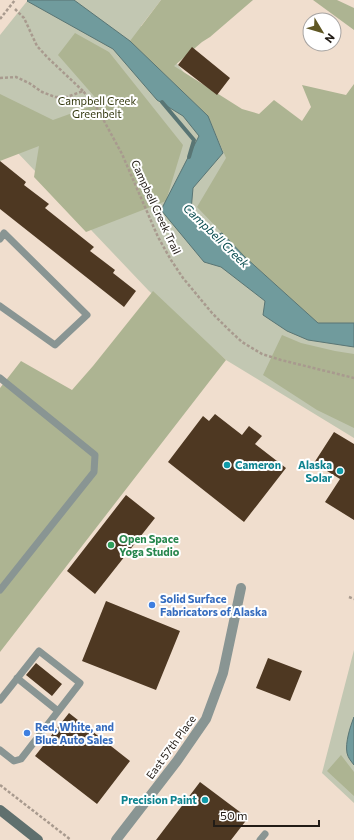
<svg xmlns="http://www.w3.org/2000/svg" width="354" height="840" font-family="Commissioner,sans-serif">
	<style>
		.green { fill: #c2c7b2 }
		.forest { fill: #adb492 }
		.water { fill: #709b9d; stroke: #597574 }
		.lines { fill: none; stroke-linecap: round; stroke-linejoin: round }
		.stream { stroke: #597574; stroke-width: 4 }
		.building { fill: #4e3822 }
		.path { stroke: #a89a8e; stroke-width: 2.5; stroke-dasharray: 3 2; stroke-linecap: butt }
		.lane { stroke: #899593; stroke-width: 7 }
		.street { stroke: #899593; stroke-width: 10 }
		.secondary { stroke: #5f706e; stroke-width: 10 }
		.path-bridge { stroke: #a89a8e; stroke-width: 2.5; stroke-dasharray: 3 2; stroke-linecap: butt }
		.culture-dot { fill: #0f9aa8; stroke: #fff; stroke-width: 1.5 }
		.leisure-dot { fill: #2e9e5b; stroke: #fff; stroke-width: 1.5 }
		.shop-dot { fill: #3f7fe0; stroke: #fff; stroke-width: 1.5 }
		.labels { text-anchor: middle; stroke-width: 4; stroke-linejoin: round; paint-order: stroke }
		.park-label { font-size: 11px; fill: #32370d; stroke: #fff }
		.street-label { font-size: 11px; fill: #221c16; stroke: #fff }
		.culture-label { font-size: 11px; font-weight: bold; fill: #0d838f; stroke: #fff; text-anchor: end }
		.leisure-label { font-size: 11px; font-weight: bold; fill: #27864d; stroke: #fff; text-anchor: start }
		.shop-label { font-size: 11px; font-weight: bold; fill: #366cbe; stroke: #fff; text-anchor: start }
		.water-label { font-size: 12px; font-style: italic; fill: #094d50; stroke: #fff }
	</style>
	<rect width="100%" height="100%" fill="#f0dece"/>
	<path class="green" d="M28 0H161L141 26 162 45 194 85 354 197V438L226 360 149 291 16 151 0 139V35Z
		M354 650V803L322 773Z"/>
	<path class="forest" d="M161 0H253L210 37 202 42 174 66 242 109 259 114 274 100 302 121 311 107 302 85 346 95 354 84V323H318L245 257 197 207 226 158 208 116 130 41Z
		M313 0H337L354 8V30Z
		M75 33 109 52 183 145 166 201 86 232 34 177 39 146 0 161V94L53 120 100 103 58 55Z
		M153 291 226 360 0 652V388L21 361 72 390 93 366Z
		M282 335 301 343 335 351 354 354V428L317 410 263 375Z
		M341 755 354 772V796L327 771Z"/>
	<path class="water" d="M28 0H74L130 41 208 116 223 153 193 188 191 211 211 236 222 233 245 257 318 323H354V347L308 340 287 331 263 315 265 301 221 267 204 262 161 210 199 136 183 116 157 100 113 49 27 1Z
		M354 717V765C351 761 348 758 347 753 345 743 350 727 354 717Z"/>
	<g class="lines">
		<path class="stream" d="M162 102 194 140 189 157"/>
	</g>
	<path class="building" d="M192 47 230 78 217 95 178 65Z
		M0 161 26 182 24 185 49 204 45 208 94 247 90 251 115 270 113 273 136 291 124 307 0 209Z
		M215 414 242 435 249 426 262 436 255 444 286 468 244 522 168 462 203 416 209 421Z
		M334 432 354 444V520L325 502 340 479 314 463Z
		M126 495 155 518 95 594 67 571Z
		M106 601 180 631 156 690 82 661Z
		M268 658 302 671 290 701 256 688Z
		M36 663 62 684 52 696 26 675Z
		M69 713 130 761 97 804 35 756Z
		M200 782 248 818 231 840H156Z"/>
	<g class="lines">
		<path class="path" d="M15 9 24 18 37 46 47 57 83 91
			M0 78 16 77 29 83 42 92 55 97H67L83 91 97 108 122 154 158 237 171 260 183 278 212 313 228 329 242 342 262 354 281 360 354 378
			M349 597 354 599
			M0 785 71 840"/>
		<path class="lane" d="M0 239 4 233 87 315 55 345 0 306
			M0 378 95 455 94 472 0 590
			M17 678 58 711
			M0 700 39 651 80 683 21 759 14 761 0 750
			M260 840 265 834"/>
		<path class="street" d="M116 840 177 761 206 719 223 673 241 588"/>
		<path class="secondary" d="M0 810 38 840"/>
		<path class="path-bridge" d="M0 19 15 0"/>
	</g>
	<g class="culture-dot">
		<circle cx="227" cy="465" r="4"/>
		<circle cx="340" cy="471" r="4"/>
		<circle cx="205" cy="800" r="4"/>
	</g>
	<circle class="leisure-dot" cx="111" cy="545" r="4"/>
	<g class="shop-dot">
		<circle cx="152" cy="605" r="4"/>
		<circle cx="27" cy="733" r="4"/>
	</g>
	<g class="labels">
		<g class="park-label">
			<text x="97" y="105">Campbell Creek<tspan x="97" dy="13">Greenbelt</tspan></text>
		</g>
		<g class="street-label">
			<text transform="translate(156 207) rotate(65)" y="4">Campbell Creek Trail</text>
			<text transform="translate(171 747) rotate(-54)" y="4">East 57th Place</text>
		</g>
		<g class="culture-label">
			<text x="235" y="469" text-anchor="start">Cameron</text>
			<text x="332" y="469">Alaska<tspan x="332" dy="13">Solar</tspan></text>
			<text x="197" y="804">Precision Paint</text>
		</g>
		<g class="leisure-label">
			<text x="119" y="543">Open Space<tspan x="119" dy="13">Yoga Studio</tspan></text>
		</g>
		<g class="shop-label">
			<text x="160" y="603">Solid Surface<tspan x="160" dy="13">Fabricators of Alaska</tspan></text>
			<text x="35" y="731">Red, White, and<tspan x="35" dy="13">Blue Auto Sales</tspan></text>
		</g>
		<g class="water-label">
			<text transform="translate(216 236) rotate(44)" y="4">Campbell Creek</text>
		</g>
	</g>
	<g transform="translate(322 32) rotate(128)"><circle r="19" fill="#ffffff" stroke="#a7a4a2"/>
	<path d="M0-3L7 15L0 10L-7 15Z" fill="#5f5724"/>
	<text y="-6" font-size="11" font-weight="bold" text-anchor="middle" fill="#221c16">N</text>
	</g>
	<path d="M214 820v6h105v-6" fill="none" stroke="#221c16" stroke-width="2"/>
	<text x="220" y="820" font-size="12" fill="#221c16" stroke="#ffffff" stroke-width="3" paint-order="stroke">50 m</text>
</svg>
